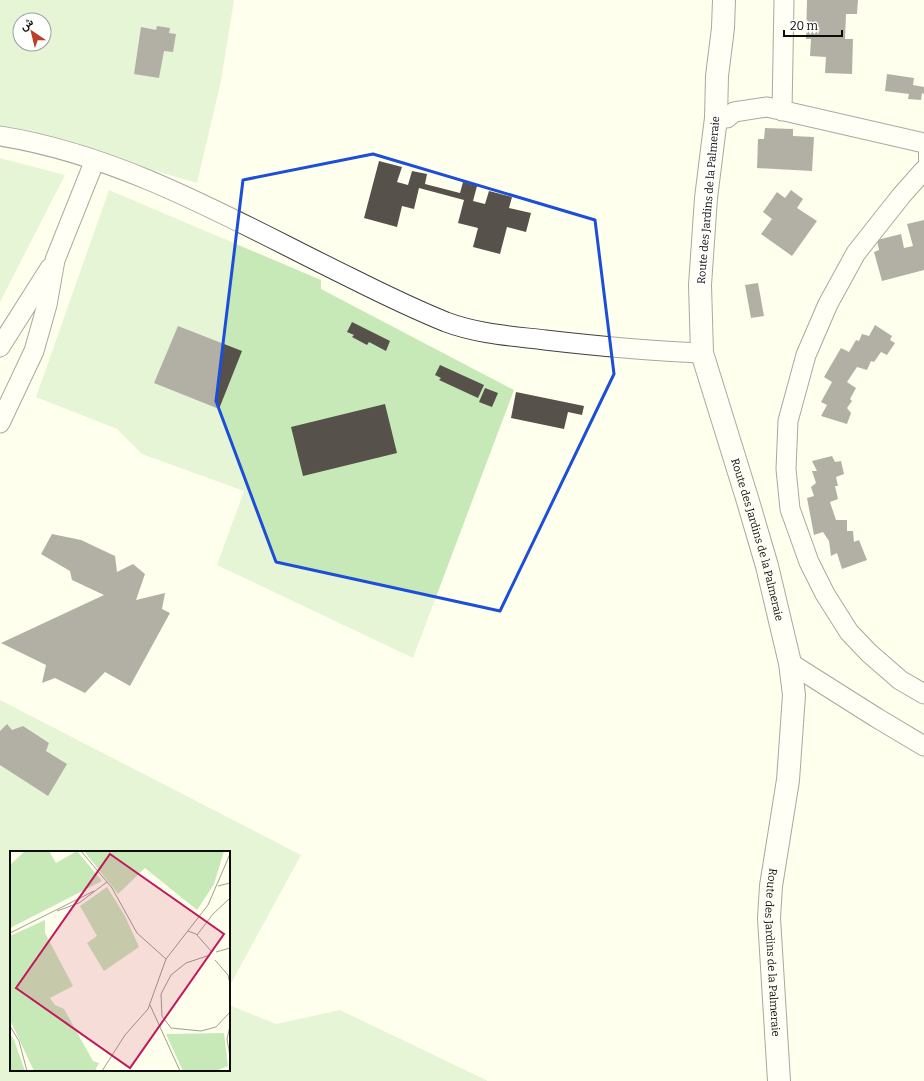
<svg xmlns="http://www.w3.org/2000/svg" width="924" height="1081" font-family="Bitter,Vazirmatn,serif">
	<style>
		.green { fill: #c7e9b8; fill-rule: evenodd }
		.building { fill: #56514a }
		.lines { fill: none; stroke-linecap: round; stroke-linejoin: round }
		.service-casing { stroke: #404040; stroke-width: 12 }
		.minor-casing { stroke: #404040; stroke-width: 21 }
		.tertiary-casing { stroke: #404040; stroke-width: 24 }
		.service { stroke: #fff; stroke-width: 10 }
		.minor { stroke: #fff; stroke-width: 19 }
		.tertiary { stroke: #fff; stroke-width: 22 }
		.marked { fill: none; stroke: #1d4ed8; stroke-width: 3; stroke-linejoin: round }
		.labels { text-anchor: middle; stroke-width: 4; stroke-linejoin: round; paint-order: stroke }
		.street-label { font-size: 11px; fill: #0d0d0d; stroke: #fff }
		.inset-road { fill: none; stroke: #9e9e94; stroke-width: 1 }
		.view { fill: #c2185b; fill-opacity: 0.15; stroke: #c2185b; stroke-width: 2 }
		.inset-edge { fill: none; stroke: #0d0d0d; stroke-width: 2 }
	</style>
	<rect width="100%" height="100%" fill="#ffe"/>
	<path class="green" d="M0 0H234L221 81 197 183 0 126ZM20 20H44V44H20Z
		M0 158 65 175 0 302Z
		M109 190 321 280V289L514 390 413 658 217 565 244 491 142 454 117 429 36 397Z
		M0 700 301 855 229 987V852H11V1070H229V1005L276 1024 340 1010 488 1081H0Z"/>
	<path class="building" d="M807 0H858L857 14H846L845 39H853L852 74 825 73 826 57 810 56 811 39H806Z
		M157 26 170 28 169 33 176 34 173 52 164 51 159 78 134 74 141 27 156 30Z
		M887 74 914 78 913 85 924 87V94L922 93 921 100 908 99 909 94 885 91Z
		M765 128 793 129V136L814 137 812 171 757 168 758 139H764Z
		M379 161 402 167 397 182 408 185 412 171 427 174 425 184 460 193 463 182 477 186 473 201 485 204 489 191 512 197 509 208 531 213 526 232 507 227 500 254 473 247 478 228 458 223 464 200 419 188 414 209 402 206 397 227 364 218Z
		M791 190 803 199 797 208 817 221 792 256 761 234 772 219 763 212 777 192 785 198Z
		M924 220V270L882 281 874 252 879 250 877 240 901 234 904 248 913 246 907 224Z
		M758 283 764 316 751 318 745 285Z
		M352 322 390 341 386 351 369 342 367 345 352 337 354 335 347 332Z
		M875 325 892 336 890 340 895 343 887 355 881 352 874 362 871 361 867 370 857 367 847 382 856 388 850 399 852 401 847 408 851 413 847 424 821 416 827 405 821 402 832 382 824 377 841 348 849 352 856 340 859 341 862 334 869 336Z
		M178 326 242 351 219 409 154 383Z
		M440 365 484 385 478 398 439 380 441 378 435 375Z
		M485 388 498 393 492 407 479 402Z
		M516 392 584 406 582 415 568 412 564 429 511 418Z
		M385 404 397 453 303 476 291 427Z
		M832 456 835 462 841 461 844 474 836 477 838 486H835L838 499 830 502 836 520H847V531H853L854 542 859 540 867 560 842 569 837 553 831 556 829 541 823 532 814 535 807 498 814 496 811 487 816 483 812 471H817L812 461Z
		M52 534 81 540 115 556 117 572 133 564 145 574 136 600 165 593 162 609 170 613 130 686 105 672 85 693 55 678 42 683 46 665 1 643 104 595 72 580 70 571 41 554Z
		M7 724 12 730 23 726 49 743 46 751 67 764 48 796 0 765V731Z"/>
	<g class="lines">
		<defs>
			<path id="service" d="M924 151V162"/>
			<path id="minor" d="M782 111 784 0
				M716 118H727L734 112 767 107 924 143
				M0 136C126 156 238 223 351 278 383 294 414 309 446 322 478 334 512 336 545 340 597 346 649 351 702 353
				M924 170 901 196 856 253 828 304 806 355 788 421 786 469 790 509 809 562 825 594 849 632 869 653 900 680 924 694
				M0 347 50 268
				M0 423 34 351 47 305 55 260 95 160
				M790 663 877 718 924 746"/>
			<g id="tertiary">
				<path id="s1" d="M724 0 723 28 717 76 716 118 706 198 700 285 702 353 747 498 767 566 790 663 794 695 788 780 771 886 769 918 779 1081"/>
			</g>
		</defs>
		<use href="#service" class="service-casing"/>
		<use href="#minor" class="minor-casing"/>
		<use href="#tertiary" class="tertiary-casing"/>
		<use href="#service" class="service"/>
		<use href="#minor" class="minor"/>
		<use href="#tertiary" class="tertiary"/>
	</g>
	<path d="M0 0H924V1081H0ZM373 154 595 220 614 374 500 611 276 562 216 401 243 180Z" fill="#ffe" fill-opacity=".55" fill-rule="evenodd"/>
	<path class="marked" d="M373 154 595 220 614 374 500 611 276 562 216 401 243 180Z"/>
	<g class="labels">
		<g class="street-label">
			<text transform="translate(708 200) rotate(-85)" y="4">Route des Jardins de la Palmeraie</text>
			<text dy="4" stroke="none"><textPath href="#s1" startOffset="549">Route des Jardins de la Palmeraie</textPath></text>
			<text dy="4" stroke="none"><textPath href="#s1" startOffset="968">Route des Jardins de la Palmeraie</textPath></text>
		</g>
	</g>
	<g transform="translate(10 851)">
		<rect width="220" height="220" fill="#ffe"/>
		<path d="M15 0H39L46 12 67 0 92 30 0 77V14ZM74 0H214L204 33 187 59 135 17 108 43ZM97 36 115 65 129 96 94 120 77 92 87 85 70 55ZM35 69V82L63 135 40 147 45 154 54 158 83 210 89 212 85 220H24L0 169V85ZM214 182 218 215 206 220H173L156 183ZM0 183 4 189 15 220H0Z" fill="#c7e9b8"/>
		<path class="inset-road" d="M71 0 102 37 127 82 156 108M208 35 220 32M47 60 69 52 97 31M178 80 186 83 202 101M0 82 84 40M187 84 203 63 220 47M206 101 220 97M200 104 176 112 161 124 151 143 152 165 161 177 191 180 206 176 220 161M205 109 218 124 220 133M140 154 170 220M0 175 9 190 17 220M220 175 217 188 220 205M92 220 115 184 138 158 156 108 198 54 220 3"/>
		<path class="view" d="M100 3 214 83 120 217 6 137Z"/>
		<rect width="220" height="220" class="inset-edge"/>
	</g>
	<g transform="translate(32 32) rotate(325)"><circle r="19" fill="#ffffff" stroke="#9e9e9e"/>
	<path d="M0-3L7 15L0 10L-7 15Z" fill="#bd3f26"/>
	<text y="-6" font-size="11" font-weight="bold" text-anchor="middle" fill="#0d0d0d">ش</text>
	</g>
	<path d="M784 30v6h58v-6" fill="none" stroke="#0d0d0d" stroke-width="2"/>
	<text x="790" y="30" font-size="12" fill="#0d0d0d" stroke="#ffffff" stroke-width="3" paint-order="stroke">20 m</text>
</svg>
